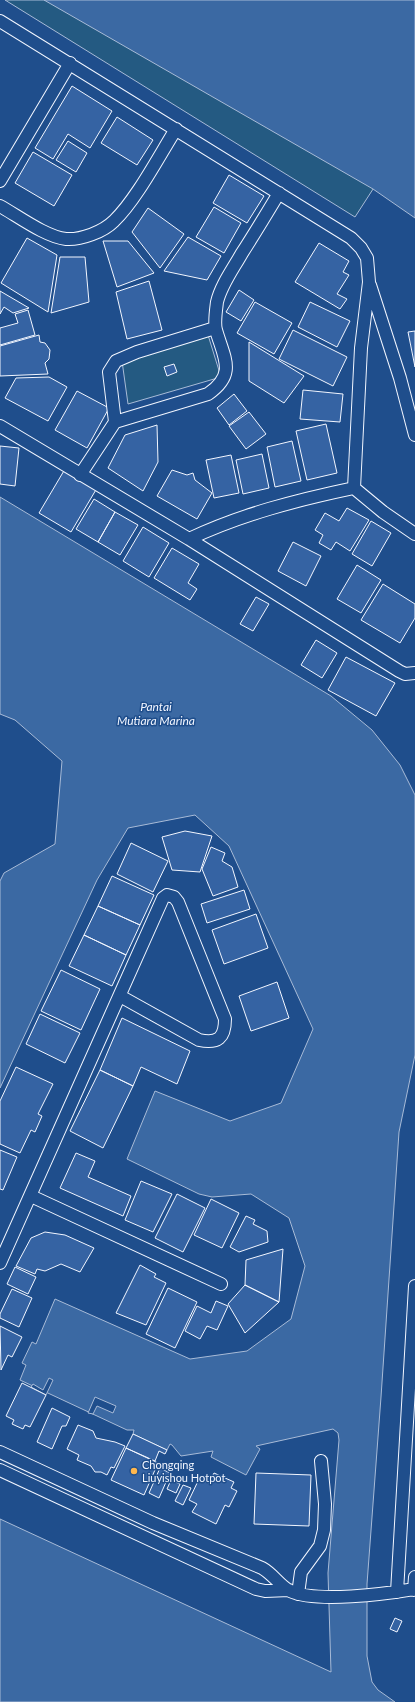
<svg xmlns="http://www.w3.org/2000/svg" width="415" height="1702" font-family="Lato,sans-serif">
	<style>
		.green { fill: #245a82; stroke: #a8bbd7 }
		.water { fill: #3b69a3; stroke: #a8bbd7 }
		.pier { fill: #1f4e8c; stroke: #a8bbd7 }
		.building { fill: #3563a3; stroke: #f2f6ff }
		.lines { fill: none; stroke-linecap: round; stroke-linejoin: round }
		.street-casing { stroke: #f2f6ff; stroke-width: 14 }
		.street { stroke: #1f4e8c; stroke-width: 12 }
		.poi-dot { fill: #ffb74d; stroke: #1f4e8c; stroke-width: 1.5 }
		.labels { text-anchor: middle; stroke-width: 3; stroke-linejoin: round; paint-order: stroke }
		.poi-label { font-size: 11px; fill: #f2f6ff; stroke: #1f4e8c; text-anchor: start }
		.water-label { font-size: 12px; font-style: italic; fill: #f2f6ff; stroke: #1f4e8c }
	</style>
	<rect width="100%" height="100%" fill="#1f4e8c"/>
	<path class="green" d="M5 0H191L415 124 355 217Z
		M208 335 221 377 128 404 122 361Z"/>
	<path class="water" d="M44 0H415V218L373 189Z
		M0 497 331 696 372 730 400 765 415 795V1055L399 1132 381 1397 367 1584V1656L372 1682 378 1690 395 1702H0V1519L331 1672 328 1573 339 1440 338 1433 333 1429 256 1446 260 1449 246 1475 211 1457 213 1451 181 1456 172 1445 170 1444 167 1450 133 1434 134 1430H127L20 1380 26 1365 22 1363 32 1342 36 1344 55 1299 190 1359 247 1351 291 1319 305 1266 289 1218 251 1194 212 1197 199 1194 127 1159 155 1091 230 1121 281 1103 313 1029 229 846 195 815 128 828 97 880 0 1088V881L4 873 55 844 62 761 15 720 0 714Z"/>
	<path class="pier" d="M49 1378 53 1380 46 1395 31 1387 33 1384 43 1390Z
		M95 1397 116 1406 113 1413 97 1406 93 1414 88 1413Z"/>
	<path class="building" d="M72 86 112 111 90 148 68 134 53 159 35 148Z
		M117 117 153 140 137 165 101 143Z
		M68 141 87 153 76 172 56 160Z
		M33 152 72 175 54 206 15 183Z
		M229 175 264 196 247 223 213 203Z
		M214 207 241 223 224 253 196 237Z
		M148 208 184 234 160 268 132 232Z
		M188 237 221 256 207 280 164 271Z
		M27 238 57 255 48 312 1 283Z
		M103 241H128L154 273 117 287Z
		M319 243 349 261 343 272 349 275 337 294 347 299 340 309 295 282Z
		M60 257H85L89 302 51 313Z
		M149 281 162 330 127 339 116 292Z
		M239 290 254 300 241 321 226 312Z
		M0 291 29 308 13 313 4 307 0 314Z
		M255 302 292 323 274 354 237 333Z
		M310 302 350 321 337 347 298 327Z
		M28 310 35 335 0 345V328L18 323 15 314Z
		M293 330 347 357 333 386 279 359Z
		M415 331V367L408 332Z
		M39 335 40 342 45 343 50 350 49 359 45 363 48 374 0 376V346Z
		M249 342 304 376 284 403 249 381Z
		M174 364 177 372 167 376 164 367Z
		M49 377 67 387 48 421 5 398 16 378Z
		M303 390 343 394 340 422 300 419Z
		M77 391 109 408 87 448 55 430Z
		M234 394 247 411 229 425 217 408Z
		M249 412 266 434 246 449 229 426Z
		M326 424 337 473 307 480 296 431Z
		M157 425 158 462 143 491 108 468 125 435Z
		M292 441 301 481 275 487 267 447Z
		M0 446 19 448 15 486 0 484Z
		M262 454 269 488 243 494 236 460Z
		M231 455 239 493 214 498 206 460Z
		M65 469 97 488 71 532 39 513Z
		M172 470 187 475 193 473 195 480 212 493 197 519 157 496Z
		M94 499 115 512 98 542 76 529Z
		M347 508 369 520 350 551 336 542 331 550 319 543 323 535 315 530 325 513 339 521Z
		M115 512 138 525 120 555 98 542Z
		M371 521 391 533 372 566 352 554Z
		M143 527 169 543 149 577 123 561Z
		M293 542 321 556 306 586 278 571Z
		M172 548 199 564 188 583 197 589 190 600 154 578Z
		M357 565 381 580 361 613 337 599Z
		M383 584 415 604V618L400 643 361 620Z
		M256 597 269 604 253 631 240 624Z
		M316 640 337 653 322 678 301 665Z
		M346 657 395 683 376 716 328 690Z
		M185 831 212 836 200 872 172 870 162 837Z
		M131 843 168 861 153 892 117 874Z
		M211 847 225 853 222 861 232 867 238 887 213 896 202 869Z
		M112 876 154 895 140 925 98 906Z
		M244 890 250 909 207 923 201 904Z
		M98 906 140 925 126 955 84 935Z
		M256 914 268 948 224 964 212 930Z
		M84 935 126 955 112 986 69 966Z
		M61 970 100 989 81 1030 41 1011Z
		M277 982 289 1018 251 1031 239 996Z
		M40 1014 80 1033 65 1063 26 1044Z
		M122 1018 190 1051 177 1084 141 1067 133 1086 100 1070Z
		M16 1067 53 1084 38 1114 42 1116 35 1132 31 1130 20 1153 0 1144V1101Z
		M100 1070 133 1086 103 1148 70 1131Z
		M0 1150 17 1157 3 1190 0 1189Z
		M76 1153 95 1161 88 1177 131 1196 123 1216 60 1188Z
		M141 1181 172 1194 153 1232 125 1220Z
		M177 1194 205 1208 183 1252 155 1238Z
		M211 1199 239 1213 222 1248 194 1235Z
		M246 1216 255 1220 253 1224 267 1231 268 1242 239 1252 230 1247Z
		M45 1232 65 1235 94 1248 80 1272 61 1264 45 1271 37 1269 35 1274 16 1266 31 1238Z
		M283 1249 279 1302 245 1285 246 1260Z
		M140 1265 156 1274 154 1277 166 1283 146 1325 116 1313Z
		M15 1267 36 1277 28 1294 7 1284Z
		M245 1285 279 1302 245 1333 228 1304Z
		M168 1288 197 1302 175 1348 146 1334Z
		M12 1289 32 1298 19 1327 0 1318V1314Z
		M216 1301 228 1306 217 1330 207 1326 200 1339 185 1331 197 1306 211 1313Z
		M0 1326 22 1337 12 1357 8 1355 1 1370Z
		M22 1383 46 1395 30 1427 25 1425 23 1429 12 1424 14 1420 6 1416Z
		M52 1408 70 1417 66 1426H62L52 1449 37 1442Z
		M78 1425 93 1431 96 1438 115 1442 125 1446 114 1468 111 1467 107 1475 101 1472H95L91 1466 77 1460 79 1455 67 1449Z
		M133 1434 167 1450 165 1454 159 1451 155 1461 126 1448Z
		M126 1448 158 1463 144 1495 111 1480Z
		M160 1468 170 1473 159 1498 149 1493Z
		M214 1473 234 1482 231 1488 237 1491 229 1507 225 1505 216 1524 192 1512 197 1504 189 1500 199 1479 209 1483Z
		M256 1473 311 1475 309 1526 254 1524Z
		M171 1480 180 1484 176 1493 167 1489Z
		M183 1485 191 1488 183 1505 175 1501Z
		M395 1618 402 1621 397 1632 390 1629Z"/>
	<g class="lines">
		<defs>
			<path id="street" d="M0 21 351 238 361 248 367 258 369 282 361 348 354 488
				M0 181 70 63
				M0 206C18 216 46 237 66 239 81 240 103 232 114 221 136 200 159 156 176 129
				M370 285 400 378 415 435
				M115 422 208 394C237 374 224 358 216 330 214 323 216 310 217 302 221 285 233 269 242 253 255 233 267 213 279 193
				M0 426 189 539 399 671 405 674 415 673
				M80 475 115 422 109 372 116 361 137 352 215 328
				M189 539C242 514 297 500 354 488L383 512 415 534
				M31 1196 221 1284
				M0 1263 163 898 167 895 174 897 178 902 225 1019C225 1038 218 1044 199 1040L120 996
				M0 1452 153 1523 262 1568C273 1574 280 1586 290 1591 316 1603 386 1594 415 1589
				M0 1470 256 1589 265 1591 289 1590
				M414 1590 415 1577
				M397 1592 415 1286
				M298 1594 301 1572 320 1546 324 1530 325 1504 321 1461"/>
		</defs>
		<use href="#street" class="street-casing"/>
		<use href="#street" class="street"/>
	</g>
	<circle class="poi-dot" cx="134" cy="1471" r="4"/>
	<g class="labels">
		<g class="poi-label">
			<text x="142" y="1469">Chongqing<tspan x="142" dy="13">Liuyishou Hotpot</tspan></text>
		</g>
		<g class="water-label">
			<text x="156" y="711">Pantai<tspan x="156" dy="14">Mutiara Marina</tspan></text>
		</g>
	</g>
</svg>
